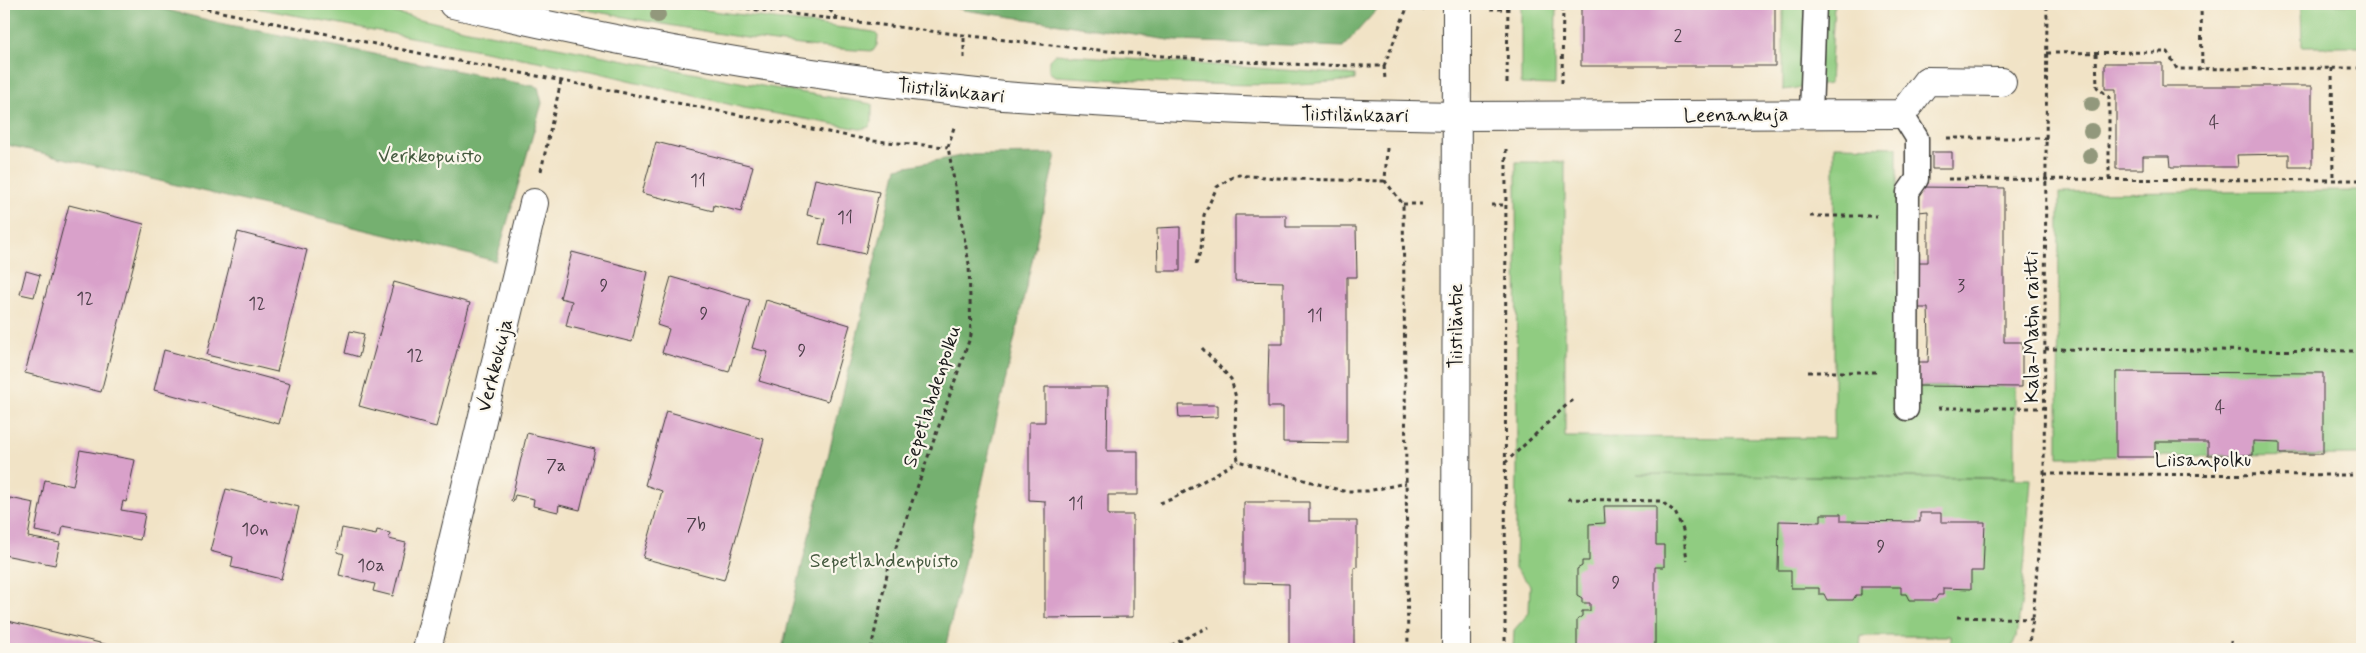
<svg xmlns="http://www.w3.org/2000/svg" width="2366" height="653" font-family="Mynerve,sans-serif">
	<style>
		.green { fill: #90cc81; stroke: #56744e }
		.forest { fill: #74b06f; stroke: #486646 }
		.building { fill: #d9a1ca }
		.lines { fill: none; stroke-linecap: round; stroke-linejoin: round }
		.lane-casing { stroke: #3c3a36; stroke-width: 25 }
		.street-casing { stroke: #3c3a36; stroke-width: 30 }
		.secondary-casing { stroke: #3c3a36; stroke-width: 30 }
		.path { stroke: #3c3a36; stroke-width: 3; stroke-dasharray: 4 4; stroke-linecap: butt }
		.lane { stroke: #fff; stroke-width: 22 }
		.street { stroke: #fff; stroke-width: 28 }
		.secondary { stroke: #fff; stroke-width: 28 }
		.secondary-bridge-casing { stroke: #3c3a36; stroke-width: 30; stroke-linecap: butt }
		.secondary-bridge { stroke: #fff; stroke-width: 28 }
		.tree { fill: #92987c }
		.labels { text-anchor: middle; stroke-width: 4.5; stroke-linejoin: round; paint-order: stroke }
		.number-label { font-size: 18px; fill: #4b3d48 }
		.street-label { font-size: 20px; fill: #1c1c1c; stroke: #fbf7ec }
		.park-label { font-size: 20px; fill: #455a3f; stroke: #fbf7ec }
	</style>
	<rect width="100%" height="100%" fill="#fbf7ec"/>
	<filter id="ink" filterUnits="userSpaceOnUse"><feTurbulence type="fractalNoise" baseFrequency=".02" numOctaves="2"/><feDisplacementMap in="SourceGraphic" scale="10" xChannelSelector="R" yChannelSelector="G"/><feConvolveMatrix kernelMatrix="1 2 1 2 8 2 1 2 1" color-interpolation-filters="sRGB"/></filter>
	<filter id="wash" filterUnits="userSpaceOnUse"><feTurbulence type="fractalNoise" baseFrequency=".0096" numOctaves="4" result="noise"/><feDisplacementMap in="SourceGraphic" scale="20" xChannelSelector="R" yChannelSelector="G"/><feGaussianBlur stdDeviation="1.12" result="paint"/><feColorMatrix in="noise" values="0 0 0 0 0 0 0 0 0 0 0 0 0 0 0 0 0 1.4 0 .05"/><feComposite in="paint" operator="in"/></filter>
	<g filter="url(#wash)">
		<rect width="100%" height="100%" fill="#f1e3c6"/>
		<path class="green" d="M235 4H357L463 29 750 84 872 104V122L869 127 860 129 744 108 596 72Z
			M554 4H659L874 32 878 36 877 45 873 51C766 46 660 23 554 4Z
			M1521 4H1556L1555 85 1521 84Z
			M1783 4H1834L1830 84 1783 90Z
			M2301 4H2362V47H2302Z
			M1055 54 1355 75V80C1255 90 1155 82 1055 76L1049 72V60Z
			M1834 146 1897 147 1898 387 2015 386V478L1637 474 2031 479 2021 606 2016 637 2011 649H1951V636H1861L1860 649H1513L1514 630 1529 613 1530 585 1515 568 1517 472 1516 162H1565V437L1834 438Z
			M2362 191V455L2058 457 2059 193Z"/>
		<path class="forest" d="M4 4H143L220 23 538 87 542 103 496 261 4 144Z
			M944 4H1382L1343 47 1176 41 964 10Z
			M1056 154 945 649H782L897 168 966 155Z"/>
		<g id="blocks">
			<path class="building" d="M1581 4H1775V66H1581Z
				M2105 63H2162V86H2312V167H2289V154L2237 155 2238 167H2171L2170 156H2143V169H2116V89H2105Z
				M656 142 753 166 741 212 714 205 713 211 642 193Z
				M1932 152H1952V169H1932Z
				M815 179 879 192 865 254 819 244 825 219 807 215Z
				M1919 187 2004 188V342H2022V387L1918 386V362H1928L1929 339 1928 308H1918V262H1928V211L1919 212Z
				M69 205 144 224 101 392 25 373Z
				M1235 215H1286V227H1356L1357 277H1347V443L1283 442V407H1268V377L1269 344H1283V282L1235 281Z
				M1180 227V271H1158L1157 228Z
				M238 232 307 250 277 372 207 355Z
				M572 252 648 272 632 342 566 326 572 301 560 298Z
				M26 271 40 275 34 297 20 294Z
				M671 277 750 300 729 372 662 353 669 329 657 325Z
				M394 282 470 303 436 427 359 406Z
				M766 300 850 325 828 401 759 381 768 352 752 348Z
				M350 331 364 334 359 357 345 353Z
				M164 350 290 384 279 424 154 390Z
				M2116 372 2323 373V454H2280V442L2253 441V455H2208V442H2155V457H2116Z
				M1045 387H1108L1107 451H1138V495H1108V515H1133V617L1045 618V501L1029 500V422H1045Z
				M1178 405H1218V417L1179 418Z
				M666 411 764 439 724 580 643 558 662 491 645 485Z
				M527 433 595 449 580 510 559 505 558 512 533 506 534 499 515 495 513 502 511 501Z
				M80 450 135 460 126 502 123 501 121 510 145 514 140 540 63 526 61 536 35 531 45 480 73 486Z
				M226 489 299 507 281 579 231 567 233 557 210 551Z
				M10 498 34 503 28 537 60 543 55 565 4 555V503L8 504Z
				M1244 502H1309V521H1357V567L1354 568V649H1275V646H1289V584L1244 583Z
				M1604 506H1656V545H1664V567H1655V649H1582L1577 646V620L1582 616V611H1590V603H1582V598L1577 595V569L1582 566V561H1589V524L1605 523Z
				M1920 513H1941V522H1985L1983 571H1971V589L1943 588V595H1938L1935 600H1909L1906 594H1901V587H1861V595H1856L1853 600H1827L1824 594H1819V588H1791V571H1778L1779 521 1821 522V514H1841V521L1920 522Z
				M342 528 376 535 377 530 390 533 389 539 406 543 393 596 373 591 375 584 339 575 344 554 337 552Z
				M4 620 125 649H4Z"/>
		</g>
	</g>
	<g filter="url(#ink)">
		<use href="#blocks" fill-opacity="0" stroke="#3c3a36" stroke-width="1"/>
		<g class="lines">
			<defs>
				<path id="lane" d="M1811 113 1815 4
					M1902 114 1917 138V179L1908 192 1907 409"/>
				<path id="street" d="M1455 116 1902 114 1927 81 2002 82
					M427 649 534 203"/>
				<path id="secondary" d="M453 4C608 40 763 70 922 87
					M1004 96C1154 107 1304 114 1455 116
					M1456 649 1457 4"/>
			</defs>
			<use href="#lane" class="lane-casing"/>
			<use href="#street" class="street-casing"/>
			<use href="#secondary" class="secondary-casing"/>
			<path class="path" d="M183 4 433 56 874 141 948 147
				M707 4C932 29 1156 66 1384 66L1407 8V4
				M824 4 838 19
				M2201 4 2202 69
				M1407 8 1424 9
				M1490 9H1508
				M2047 53 2168 52 2177 69 2362 68
				M2096 53 2097 87 2109 97V180
				M964 58V36
				M1384 66 1385 80
				M2332 68 2333 180
				M1507 83 1508 4
				M1562 83 1563 4
				M1947 138H2047
				M1387 148 1385 181 1403 204 1408 649
				M541 171 561 81
				M1948 179 2362 180
				M1403 204H1422
				M1491 205H1505
				M1810 216H1877
				M1196 264 1201 249 1204 215 1217 187 1236 175 1291 179 1385 181
				M1202 348 1231 379 1236 398 1235 431 1238 461 1343 491H1368L1406 483
				M2045 349 2362 351
				M1808 372H1876
				M1938 408H2046
				M1505 463 1572 400
				M2044 474 2362 475
				M1568 499 1661 501 1675 512 1683 530 1687 560
				M1160 503 1172 499 1238 461
				M1957 617 2033 619
				M2231 641V649
				M2130 646V649
				M871 649 888 570 971 335 969 264 948 147 955 124
				M1164 649 1208 627
				M1505 649 1506 149
				M2028 649 2033 619 2044 474 2047 4
				M2325 649V647"/>
			<use href="#lane" class="lane"/>
			<use href="#street" class="street"/>
			<use href="#secondary" class="secondary"/>
			<defs>
				<path id="secondary-bridge" d="M922 87 1004 96"/>
			</defs>
			<use href="#secondary-bridge" class="secondary-bridge-casing"/>
			<use href="#secondary-bridge" class="secondary-bridge"/>
		</g>
		<g class="tree">
			<circle cx="658" cy="15" r="8"/>
			<circle cx="2092" cy="104" r="8"/>
			<circle cx="2091" cy="131" r="8"/>
			<circle cx="2090" cy="156" r="8"/>
		</g>
	</g>
	<g class="labels">
		<g class="number-label">
			<text x="1678" y="41">2</text>
			<text x="2214" y="128">4</text>
			<text x="698" y="186">11</text>
			<text x="845" y="223">11</text>
			<text x="604" y="291">9</text>
			<text x="1961" y="291">3</text>
			<text x="85" y="304">12</text>
			<text x="257" y="309">12</text>
			<text x="704" y="319">9</text>
			<text x="1315" y="321">11</text>
			<text x="802" y="356">9</text>
			<text x="415" y="361">12</text>
			<text x="2220" y="413">4</text>
			<text x="556" y="471">7a</text>
			<text x="1076" y="509">11</text>
			<text x="696" y="530">7b</text>
			<text x="255" y="535">10n</text>
			<text x="1881" y="552">9</text>
			<text x="371" y="571">10a</text>
			<text x="1616" y="588">9</text>
		</g>
		<g class="street-label">
			<text transform="translate(951 90) rotate(6)" y="7">Tiistilänkaari</text>
			<text transform="translate(1355 114) rotate(1)" y="7">Tiistilänkaari</text>
			<text transform="translate(1736 114) rotate(-1)" y="7">Leenankuja</text>
			<text transform="translate(1455 326) rotate(-90)" y="7">Tiistiläntie</text>
			<text transform="translate(2031 327) rotate(-90)" y="7">Kala-Matin raitti</text>
			<text transform="translate(494 365) rotate(-76)" y="7">Verkkokuja</text>
			<text transform="translate(931 396) rotate(-72)" y="7">Sepetlahdenpolku</text>
			<text x="2203" y="466">Liisanpolku</text>
		</g>
		<g class="park-label">
			<text x="430" y="162">Verkkopuisto</text>
			<text x="884" y="567">Sepetlahdenpuisto</text>
		</g>
	</g>
	<rect width="2366" height="653" fill="none" stroke="#fbf7ec" stroke-width="20"/>
</svg>
